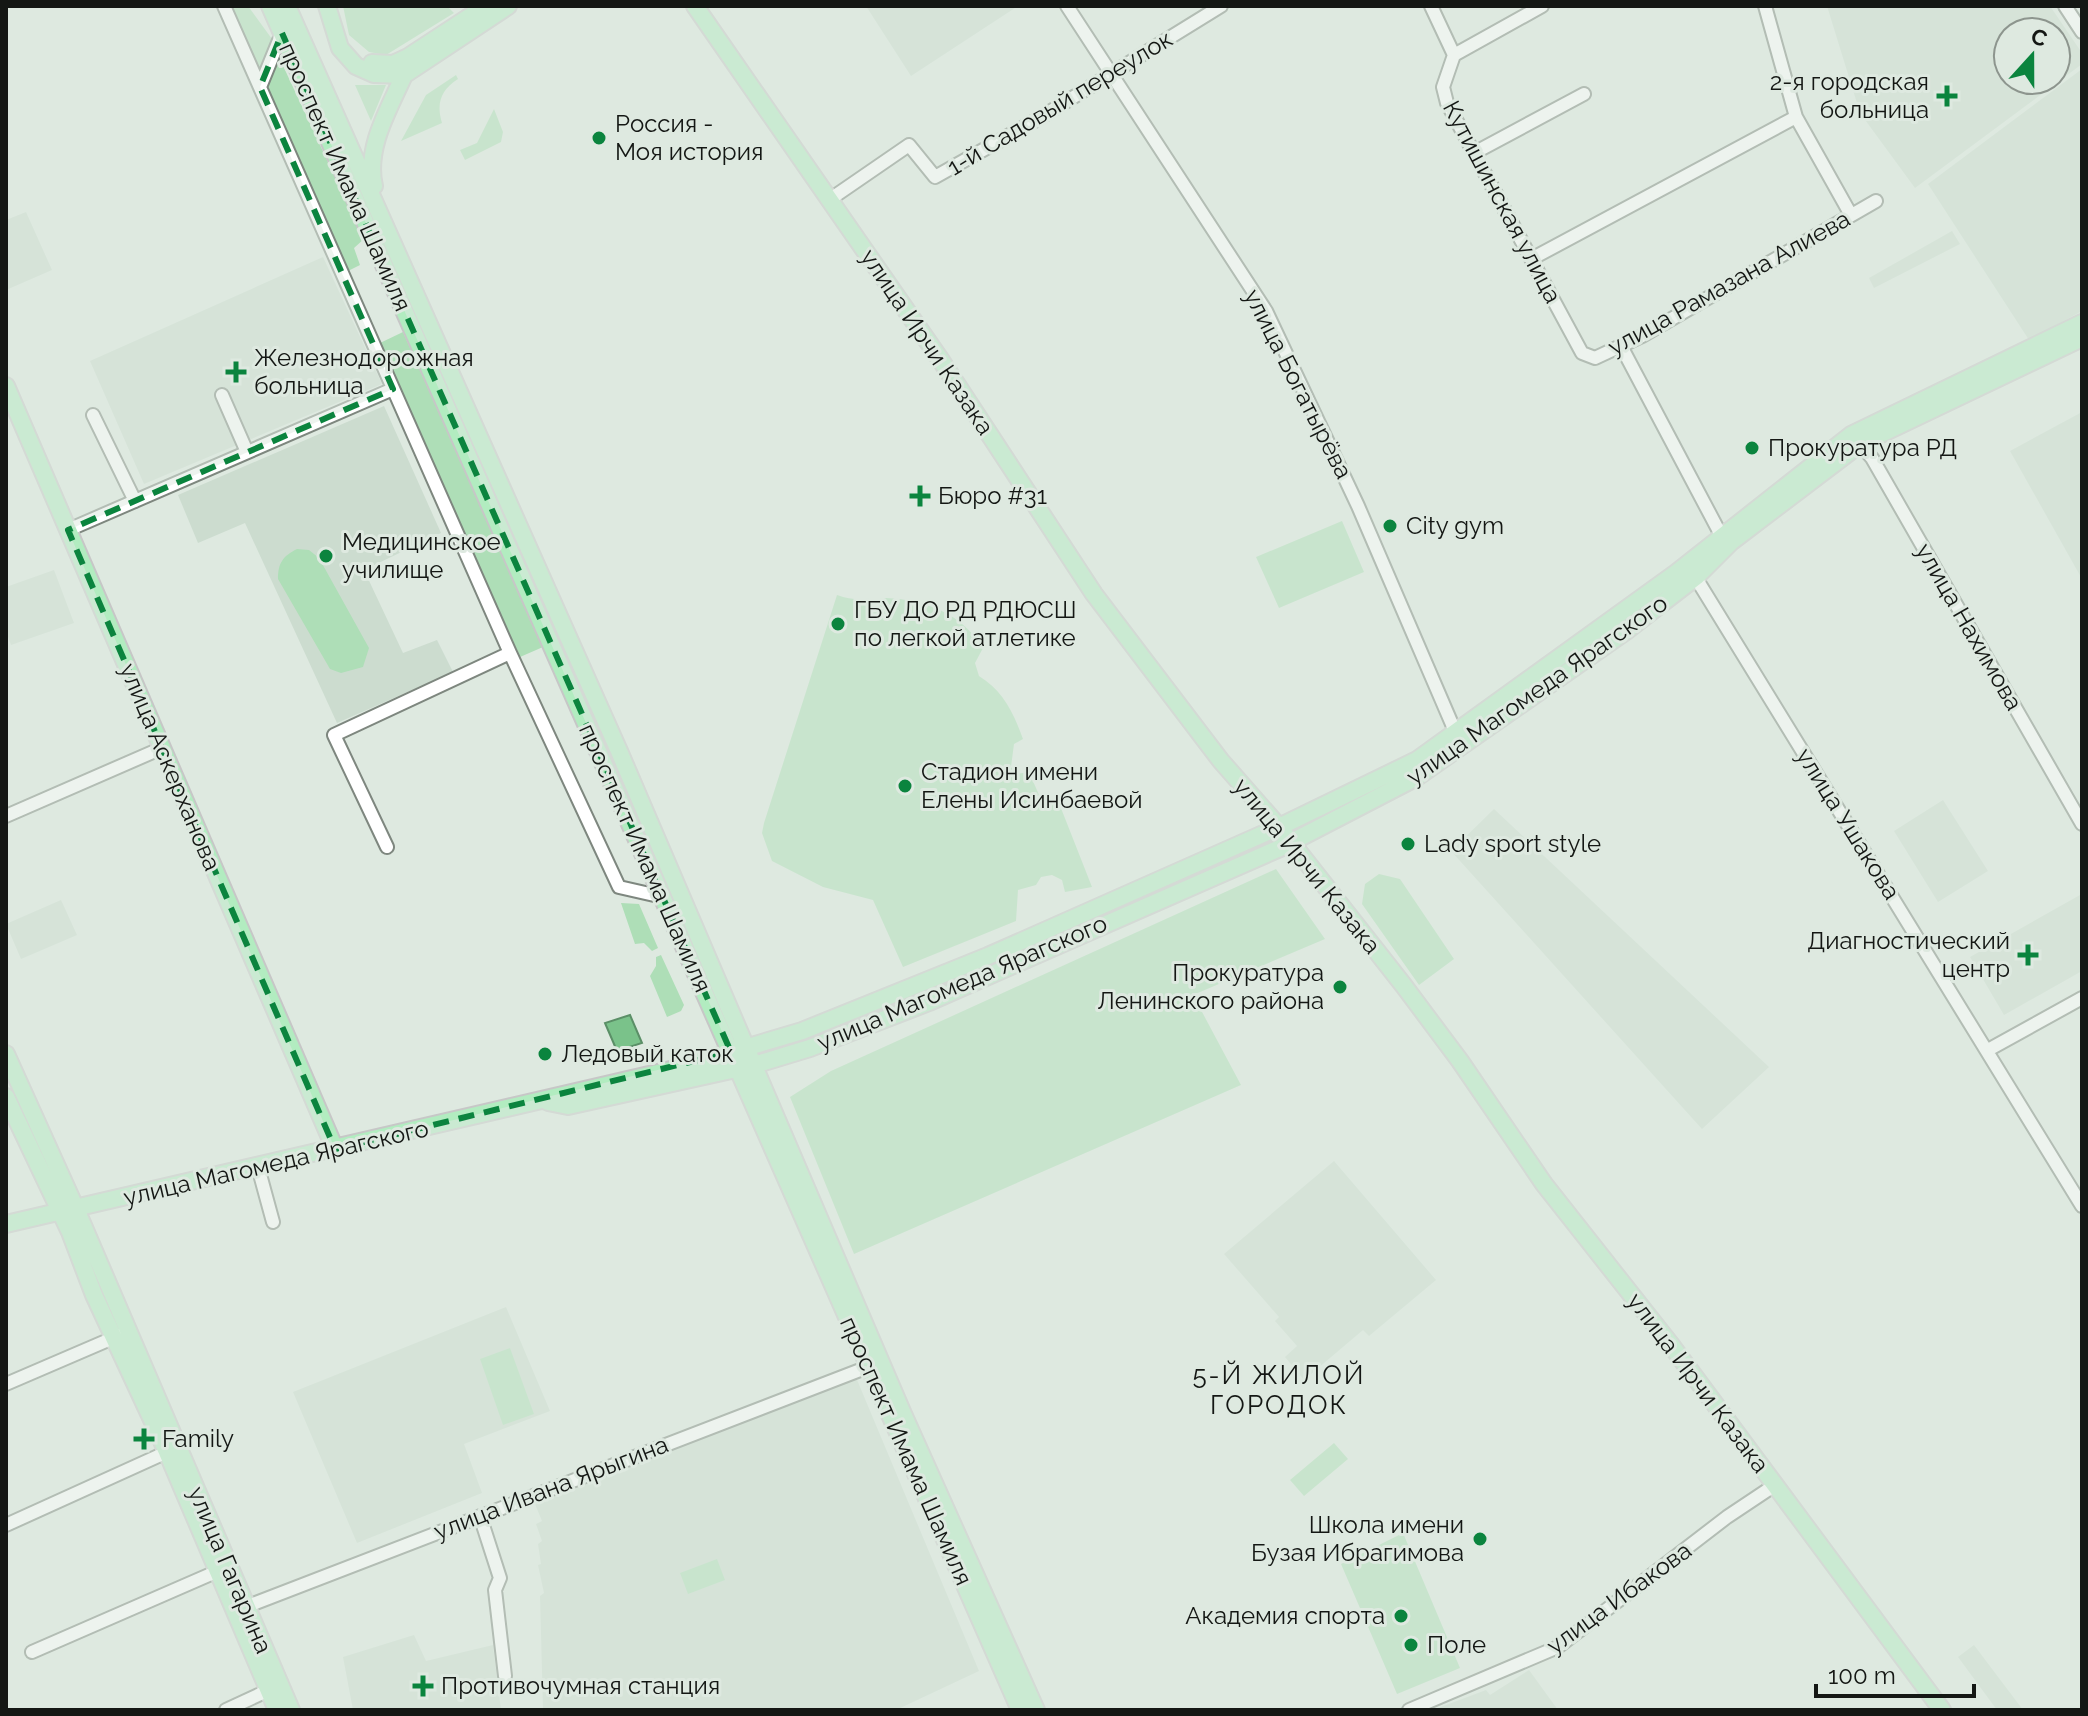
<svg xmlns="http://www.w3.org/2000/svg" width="2088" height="1716" font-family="Raleway,sans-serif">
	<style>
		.built { fill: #ccdccf; fill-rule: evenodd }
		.green { fill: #aedeb7 }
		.water { fill: #7ac28a; stroke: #5b8f67; stroke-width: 2 }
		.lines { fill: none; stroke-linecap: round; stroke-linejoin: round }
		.minor-casing { stroke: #7e877f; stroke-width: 16 }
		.major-casing { stroke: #c7c7c7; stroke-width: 20 }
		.minor { stroke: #fff; stroke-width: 12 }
		.major { stroke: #b2ecc0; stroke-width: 16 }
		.marked { fill: none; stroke: #0b843e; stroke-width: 6; stroke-dasharray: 16 10; stroke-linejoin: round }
		.poi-dot { fill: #0b843e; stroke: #dee9e0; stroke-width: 3 }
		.labels { text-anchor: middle; stroke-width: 6; stroke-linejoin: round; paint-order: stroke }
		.poi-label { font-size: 24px; fill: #141714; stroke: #dee9e0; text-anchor: start }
		.street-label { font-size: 24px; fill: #141714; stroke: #dee9e0 }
		.neighbourhood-label { font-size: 26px; letter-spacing: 2px; fill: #141714; stroke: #dee9e0 }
	</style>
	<rect width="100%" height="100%" fill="#dee9e0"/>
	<path class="built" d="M866 6H1018L911 76Z
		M1827 6H2050L2082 53V64L1915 188 1860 113ZM2008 32H2056V80H2008Z
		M2082 69V311L2029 340 1928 184Z
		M26 212 52 270 6 290V220Z
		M1952 231 1960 244 1874 288 1869 278Z
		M323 257 382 384 144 484 90 361Z
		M384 406 441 533 364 570 403 653 437 640 453 672 337 723 245 523 198 543 178 495Z
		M2082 412V579L2010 451Z
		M54 570 74 623 11 645 6 631V587Z
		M1943 800 1988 871 1938 902 1894 831Z
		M1494 809 1769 1067 1702 1129 1451 851Z
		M2080 895 2082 971 2004 1015 1970 957Z
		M61 900 77 935 21 959 6 924Z
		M1334 1161 1436 1280 1369 1336 1363 1330 1304 1380 1285 1357 1297 1346 1275 1321 1279 1317 1224 1254Z
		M506 1307 550 1411 464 1444 482 1493 357 1543 293 1392Z
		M855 1375 979 1671 896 1710H543L540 1596 544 1593 538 1565 541 1564 538 1544 542 1541 536 1524 542 1521 535 1504Z
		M414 1635 426 1661 493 1645 501 1710H353L343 1657Z
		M1974 1645 2023 1710H1997L1958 1657Z
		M1529 1670 1558 1710H1433L1486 1690 1490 1695Z"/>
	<path class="green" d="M230 6H248L272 39 259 70Z
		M343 6H447L454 13 386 55 369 52 349 35Z
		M278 55 364 239 354 248 360 265 348 271 266 85Z
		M456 75 458 79C441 90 436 103 442 123L401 141 426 95Z
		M355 85H386L371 121Z
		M494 109 503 132 501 142 465 160 460 150 477 143Z
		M403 332 543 647 520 657 380 343Z
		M1342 521 1364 572 1279 608 1256 557Z
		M297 549 309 550 319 558 369 648 363 667 341 673 330 669 278 579C278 563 283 556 297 549Z
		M837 595C855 602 868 598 886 598 927 600 962 614 983 648L975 663 979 676C1002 690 1013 711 1023 739L1014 744 1011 767 1016 774 1029 772 1043 804 1057 798 1092 887 1065 892 1062 880 1052 875 1041 877 1036 885 1018 890 1016 921 903 967 873 900 823 887 772 861 762 833 764 823Z
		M1276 869 1325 939 1193 995 1241 1085 854 1254 790 1097 831 1071Z
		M1379 874 1400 879 1454 959 1419 985 1362 904 1365 884Z
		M621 903 639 904 658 948 652 951 644 943 635 944Z
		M661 955 684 1005 681 1011 667 1017 650 976 656 966V957Z
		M510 1348 534 1414 503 1425 480 1359Z
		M1334 1443 1348 1459 1304 1496 1290 1480Z
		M1403 1533 1460 1668 1397 1694 1341 1564Z
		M717 1559 725 1580 688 1594 680 1573Z"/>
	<path class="water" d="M630 1015 642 1043 617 1051 605 1023Z"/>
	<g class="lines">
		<defs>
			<path id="minor" d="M224 6 510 653 619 887 663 897
				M1067 6 1266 311 1358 506 1458 738
				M1431 6 1454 55 1443 87 1447 103 1582 353 1595 358 1642 336 1876 201
				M1765 6 1796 117 1851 215
				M2065 6 2082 32
				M1454 55 1542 6
				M260 87 282 33
				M1474 153 1584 94
				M829 200 909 145 935 177 1038 119 1221 6
				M1533 258 1796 117
				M1621 346 1721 535 1727 539
				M222 395 247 452
				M93 415 135 501
				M1857 441 1872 458 2082 824
				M68 530 393 389
				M1691 570 2082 1206
				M6 816 162 748
				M387 847 334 735 510 653
				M1988 1050 2082 998
				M258 1167 273 1222
				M6 1384 120 1335
				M480 1516 500 1578 495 1590 505 1676
				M6 1525 167 1452
				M240 1609 868 1367
				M32 1652 218 1571
				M226 1710 269 1690
				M1409 1710 1558 1647 1727 1517 1775 1485"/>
			<path id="major" d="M270 6 1020 1710
				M287 6 619 751 903 1414 1036 1710
				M327 6 340 48 356 66 374 74 404 75 508 6
				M695 6 940 359 1094 594 1221 761 1279 827 1404 986 1460 1061 1544 1184 1671 1345 1942 1710
				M372 63 393 64 408 57 486 6
				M374 186C365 148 389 109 404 75
				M6 386 335 1149
				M6 1054 76 1209 291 1710
				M6 1097 70 1232 94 1295 167 1452 277 1710
				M548 1102 568 1106 754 1065 810 1048 929 1002 1280 848 1417 777 1626 631 1696 577 1731 542 1860 444 2082 338
				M6 1224 675 1069 802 1031 988 956 1279 827 1417 760 1676 573 1851 435 2082 323"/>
		</defs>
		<use href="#minor" class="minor-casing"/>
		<use href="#major" class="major-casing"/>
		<use href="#minor" class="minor"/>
		<use href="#major" class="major"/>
	</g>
	<path d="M0 0H2088V1716H0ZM282 33 731 1052 335 1149 68 530 393 389 260 87Z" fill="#dee9e0" fill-opacity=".55" fill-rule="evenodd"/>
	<path class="marked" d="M282 33 731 1052 335 1149 68 530 393 389 260 87Z"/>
	<g class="poi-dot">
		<path d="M1943 84h8v8h8v8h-8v8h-8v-8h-8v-8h8z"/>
		<circle cx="599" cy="138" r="8"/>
		<path d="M232 360h8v8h8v8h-8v8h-8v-8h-8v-8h8z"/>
		<circle cx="1752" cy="448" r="8"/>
		<path d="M916 484h8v8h8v8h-8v8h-8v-8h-8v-8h8z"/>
		<circle cx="1390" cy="526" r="8"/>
		<circle cx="326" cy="556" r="8"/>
		<circle cx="838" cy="624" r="8"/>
		<circle cx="905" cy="786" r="8"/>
		<circle cx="1408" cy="844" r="8"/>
		<path d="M2024 943h8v8h8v8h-8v8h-8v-8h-8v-8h8z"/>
		<circle cx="1340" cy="987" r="8"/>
		<circle cx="545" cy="1054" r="8"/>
		<path d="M140 1427h8v8h8v8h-8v8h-8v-8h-8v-8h8z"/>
		<circle cx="1480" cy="1539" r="8"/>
		<circle cx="1401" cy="1616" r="8"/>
		<circle cx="1411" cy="1645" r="8"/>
		<path d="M419 1674h8v8h8v8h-8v8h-8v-8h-8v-8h8z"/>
	</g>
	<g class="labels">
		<g class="poi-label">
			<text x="1929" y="90" text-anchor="end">2-я городская<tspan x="1929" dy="28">больница</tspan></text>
			<text x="615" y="132">Россия -<tspan x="615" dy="28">Моя история</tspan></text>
			<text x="254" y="366">Железнодорожная<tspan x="254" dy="28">больница</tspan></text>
			<text x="1768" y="456">Прокуратура РД</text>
			<text x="938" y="504">Бюро #31</text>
			<text x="1406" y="534">City gym</text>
			<text x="342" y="550">Медицинское<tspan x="342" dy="28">училище</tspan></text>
			<text x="854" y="618">ГБУ ДО РД РДЮСШ<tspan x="854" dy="28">по легкой атлетике</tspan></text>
			<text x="921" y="780">Стадион имени<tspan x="921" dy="28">Елены Исинбаевой</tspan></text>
			<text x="1424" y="852">Lady sport style</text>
			<text x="2010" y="949" text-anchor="end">Диагностический<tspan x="2010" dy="28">центр</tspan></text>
			<text x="1324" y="981" text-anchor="end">Прокуратура<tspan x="1324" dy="28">Ленинского района</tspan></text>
			<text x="561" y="1062">Ледовый каток</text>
			<text x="162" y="1447">Family</text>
			<text x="1464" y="1533" text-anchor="end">Школа имени<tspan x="1464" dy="28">Бузая Ибрагимова</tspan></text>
			<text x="1385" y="1624" text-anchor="end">Академия спорта</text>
			<text x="1427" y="1653">Поле</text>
			<text x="441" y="1694">Противочумная станция</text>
		</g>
		<g class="street-label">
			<text transform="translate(1060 103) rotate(-31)" y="8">1-й Садовый переулок</text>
			<text transform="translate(345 177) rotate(66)" y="8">проспект Имама Шамиля</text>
			<text transform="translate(1502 202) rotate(62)" y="8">Кутишинская улица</text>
			<text transform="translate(1729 283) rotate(-29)" y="8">улица Рамазана Алиева</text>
			<text transform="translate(927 342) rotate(56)" y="8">улица Ирчи Казака</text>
			<text transform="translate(1298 384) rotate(63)" y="8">улица Богатырёва</text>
			<text transform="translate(1969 627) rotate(60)" y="8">улица Нахимова</text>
			<text transform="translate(1537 690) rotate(-35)" y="8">улица Магомеда Ярагского</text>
			<text transform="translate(170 767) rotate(67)" y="8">улица Аскерханова</text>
			<text transform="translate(1848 824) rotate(58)" y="8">улица Ушакова</text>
			<text transform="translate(645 858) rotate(66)" y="8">проспект Имама Шамиля</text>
			<text transform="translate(1307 866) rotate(51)" y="8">улица Ирчи Казака</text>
			<text transform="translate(962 983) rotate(-23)" y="8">улица Магомеда Ярагского</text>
			<text transform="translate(276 1163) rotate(-13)" y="8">улица Магомеда Ярагского</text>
			<text transform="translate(1698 1383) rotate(53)" y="8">улица Ирчи Казака</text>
			<text transform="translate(906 1451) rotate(66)" y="8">проспект Имама Шамиля</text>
			<text transform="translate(551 1488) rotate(-21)" y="8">улица Ивана Ярыгина</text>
			<text transform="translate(230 1570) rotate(67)" y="8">улица Гагарина</text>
			<text transform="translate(1619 1598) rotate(-36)" y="8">улица Ибакова</text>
		</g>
		<g class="neighbourhood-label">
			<text x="1279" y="1384">5-Й ЖИЛОЙ<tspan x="1279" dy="30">ГОРОДОК</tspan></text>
		</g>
	</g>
	<rect width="2088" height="1716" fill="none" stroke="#141714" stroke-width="16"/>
	<g transform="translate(2032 56) rotate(21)"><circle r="38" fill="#dee9e0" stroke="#8d958e" stroke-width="2"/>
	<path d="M0-6L14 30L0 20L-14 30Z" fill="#0b843e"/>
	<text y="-12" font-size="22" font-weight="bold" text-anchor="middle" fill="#141714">С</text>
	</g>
	<path d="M1816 1684v12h158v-12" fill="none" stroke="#141714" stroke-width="4"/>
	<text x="1828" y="1684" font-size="24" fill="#141714" stroke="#dee9e0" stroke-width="6" paint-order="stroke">100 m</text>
</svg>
